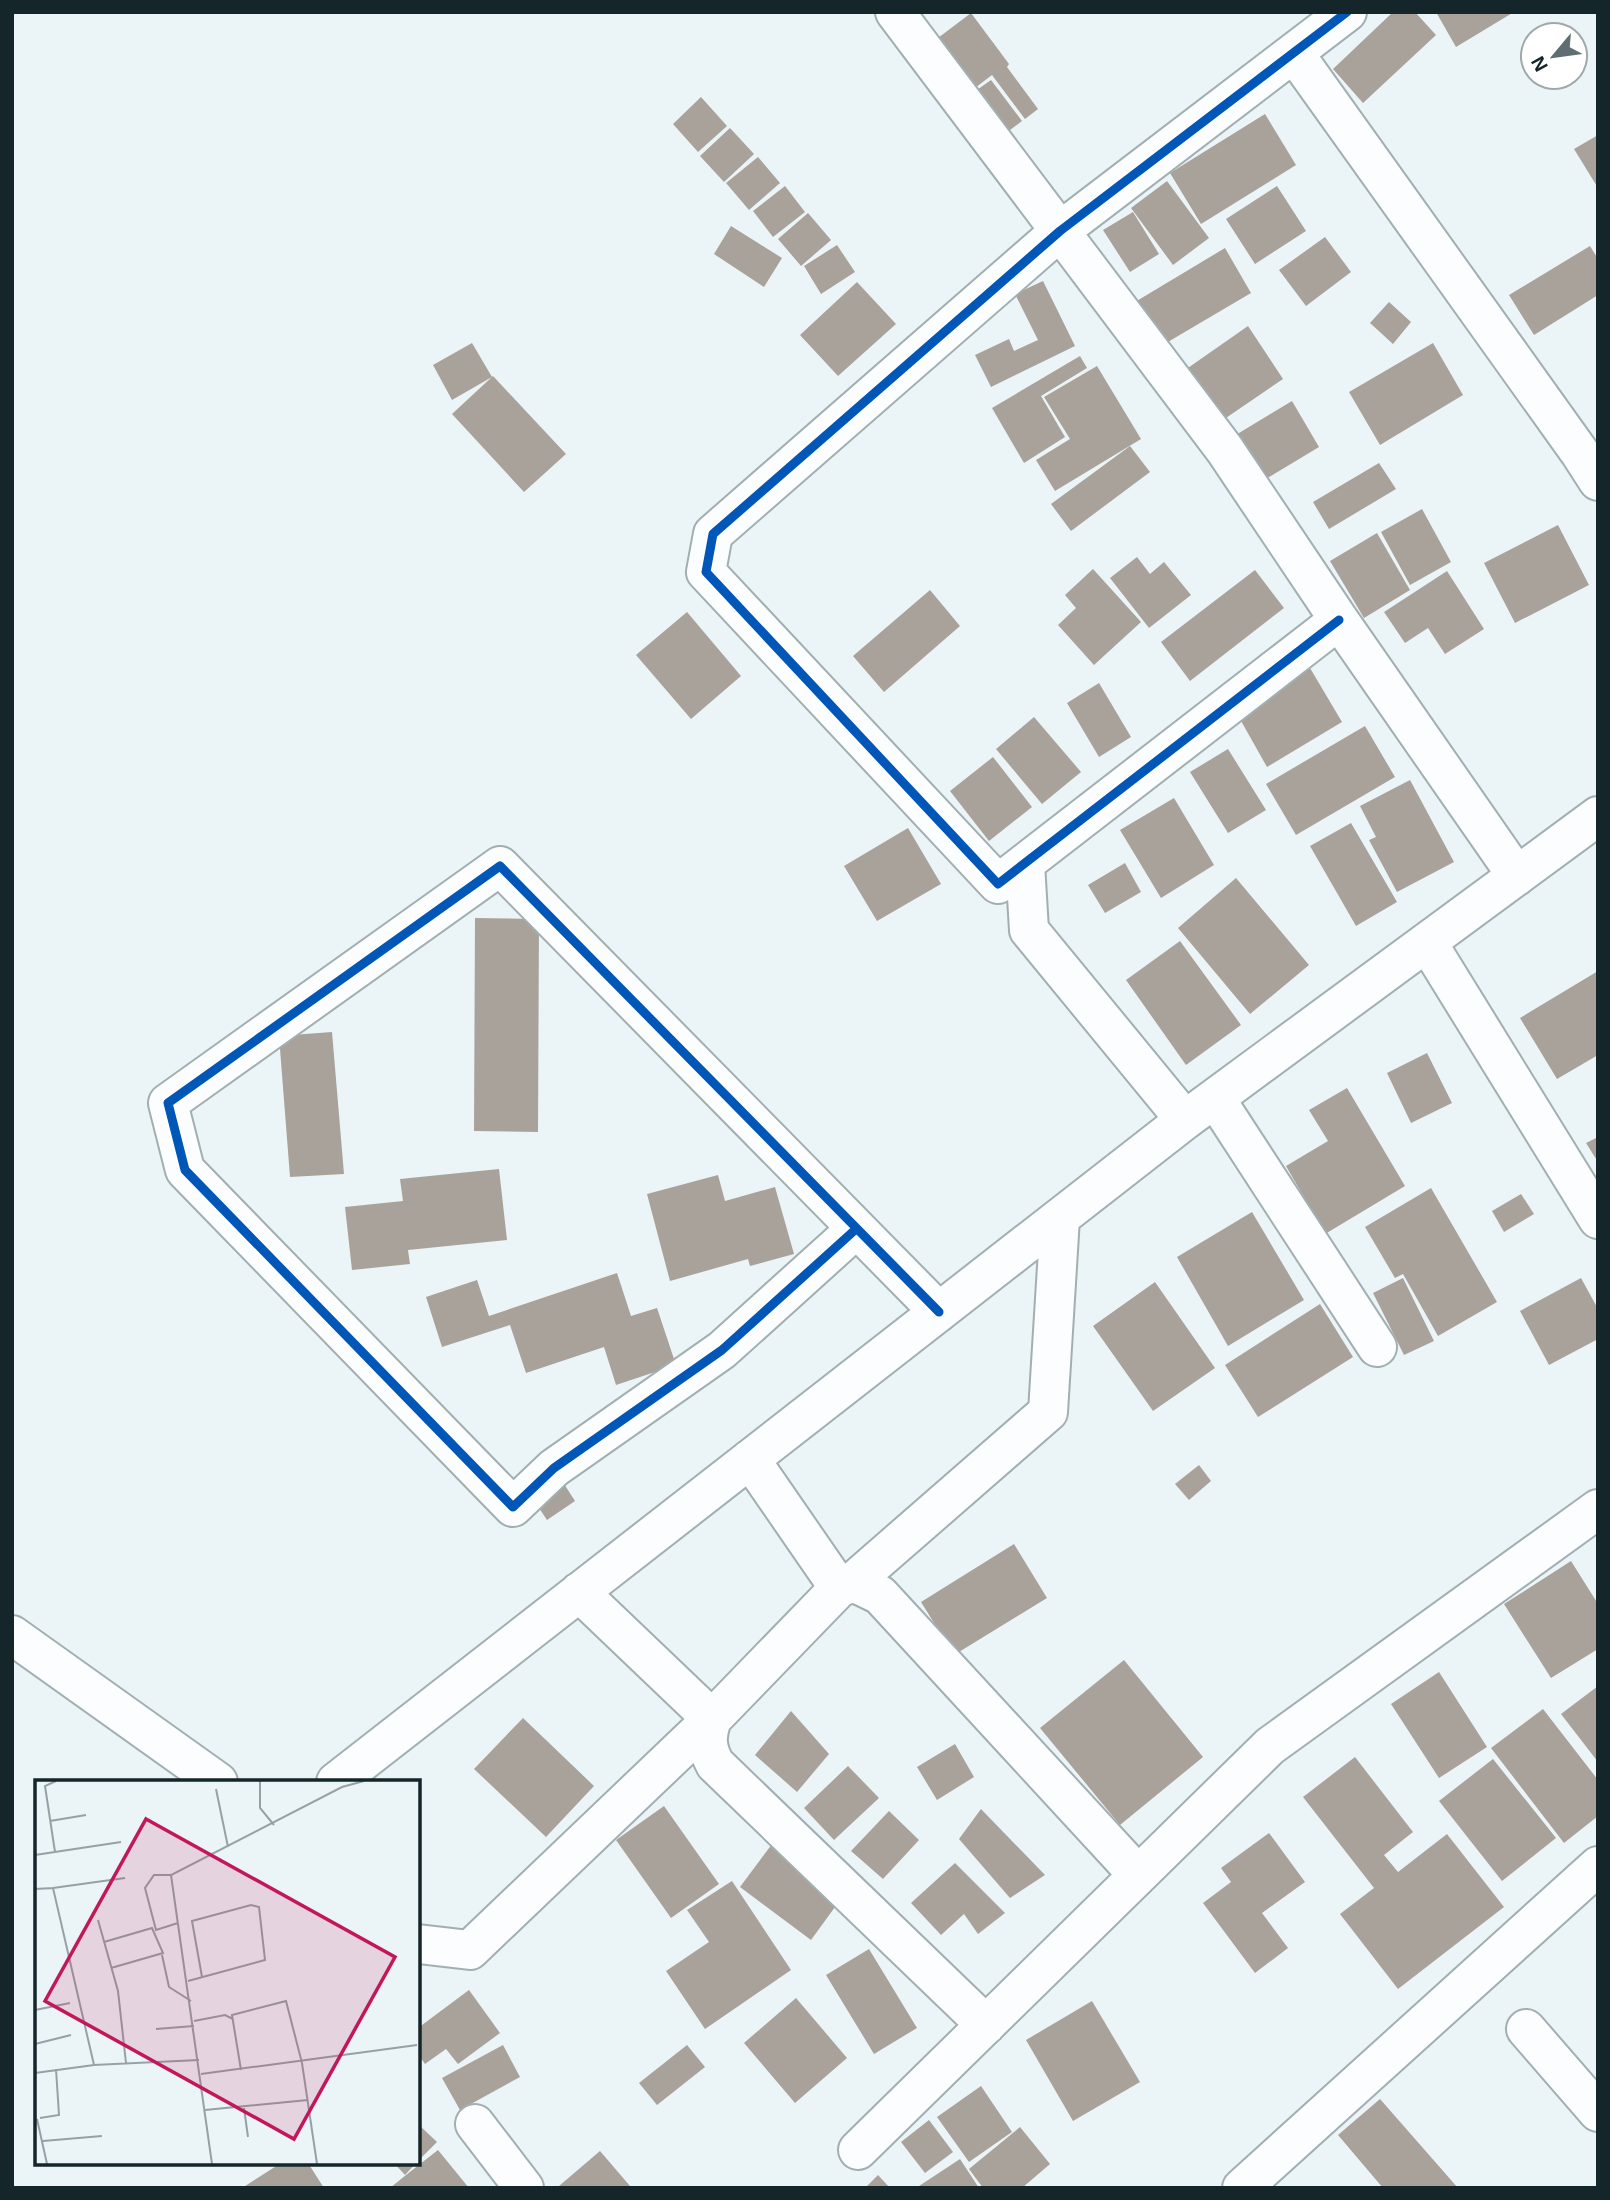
<svg xmlns="http://www.w3.org/2000/svg" width="1610" height="2200" font-family="Helvetica,sans-serif">
	<style>
		.building { fill: #a9a29a }
		.lines { fill: none; stroke-linecap: round; stroke-linejoin: round }
		.minor-casing { stroke: #a2afb2; stroke-width: 42 }
		.minor { stroke: #fcfdfe; stroke-width: 38 }
		.cycleway-casing { stroke: #fff; stroke-width: 13 }
		.cycleway { stroke: #0057b8; stroke-width: 9 }
		.inset-road { fill: none; stroke: #95a2a5; stroke-width: 2 }
		.view { fill: #c2185b; fill-opacity: 0.15; stroke: #c2185b; stroke-width: 3.5 }
		.inset-edge { fill: none; stroke: #142629; stroke-width: 3.5 }
	</style>
	<rect width="100%" height="100%" fill="#ebf4f7"/>
	<path class="building" d="M1393 12H1415L1436 35 1363 103 1333 69Z
		M1436 12H1514L1456 47Z
		M971 13 1009 64 1007 67 1038 109 1025 119 992 75 971 91 934 41Z
		M991 80 1022 121 1006 133 974 92Z
		M701 97 727 126 698 152 673 124Z
		M1265 114 1296 165 1201 224 1170 173Z
		M730 128 754 154 724 182 700 156Z
		M1598 135V188L1574 149Z
		M758 157 780 183 749 210 726 183Z
		M1167 181 1209 238 1173 265 1131 208Z
		M785 186 805 212 773 237 753 211Z
		M1277 186 1306 231 1255 264 1226 219Z
		M1133 212 1159 254 1130 272 1103 230Z
		M808 213 831 240 801 266 778 239Z
		M731 226 782 258 764 287 714 254Z
		M1325 237 1351 272 1306 306 1279 270Z
		M837 245 855 272 821 294 804 266Z
		M1590 246 1598 259V295L1534 335 1509 295Z
		M1225 248 1251 293 1161 346 1135 302Z
		M1043 281 1075 346 991 387 975 355 1009 339 1014 351 1038 340 1015 294Z
		M857 282 896 324 838 376 800 335Z
		M1389 302 1411 322 1393 344 1370 323Z
		M1248 326 1283 379 1220 422 1185 370Z
		M472 343 492 377 452 400 433 365Z
		M1433 343 1463 395 1380 445 1349 392Z
		M1080 356 1087 368 1041 396 1065 437 1024 463 992 408Z
		M1097 366 1141 439 1055 491 1036 460 1070 439 1044 397Z
		M493 376 566 454 524 492 452 414Z
		M1292 401 1319 447 1261 482 1234 436Z
		M1130 446 1150 472 1071 531 1051 504Z
		M1379 463 1396 489 1329 529 1313 502Z
		M1422 509 1451 562 1410 585 1381 532Z
		M1558 525 1589 585 1515 623 1484 563Z
		M1377 533 1410 590 1364 618 1330 561Z
		M1137 557 1150 574 1164 562 1191 595 1149 628 1110 578Z
		M1093 569 1141 622 1094 665 1058 625 1076 608 1065 595Z
		M1255 570 1284 608 1190 681 1161 642Z
		M1447 571 1484 629 1445 654 1428 628 1405 643 1384 612Z
		M930 590 960 626 884 692 853 656Z
		M687 612 741 676 691 719 636 655Z
		M1310 668 1342 722 1267 767 1236 712Z
		M1099 683 1131 737 1099 757 1067 703Z
		M1034 717 1081 772 1042 804 996 749Z
		M1365 726 1395 777 1296 835 1266 784Z
		M1228 749 1266 810 1228 833 1190 772Z
		M993 757 1032 807 989 841 950 791Z
		M1410 780 1454 862 1397 892 1369 840 1376 837 1360 806Z
		M1174 798 1214 865 1161 898 1120 830Z
		M1351 823 1397 902 1356 926 1310 846Z
		M908 828 941 884 877 921 844 866Z
		M1125 863 1141 892 1105 913 1088 885Z
		M1236 878 1309 965 1250 1014 1178 928Z
		M475 918 539 919 538 1132 474 1131Z
		M1180 941 1241 1025 1186 1065 1126 980Z
		M1598 971V1055L1557 1079 1520 1018Z
		M332 1032 344 1174 290 1177 279 1036Z
		M1427 1053 1452 1103 1411 1123 1387 1073Z
		M1347 1088 1405 1186 1325 1234 1286 1166 1328 1141 1309 1110Z
		M1598 1137V1162L1586 1143Z
		M499 1169 507 1240 408 1250 410 1264 352 1270 345 1207 403 1201 400 1179Z
		M718 1175 725 1201 775 1187 794 1254 750 1266 748 1259 670 1281 647 1194Z
		M1431 1188 1497 1302 1438 1336 1403 1274 1395 1278 1365 1227Z
		M1521 1194 1534 1214 1504 1232 1492 1211Z
		M1252 1212 1304 1300 1228 1346 1177 1257Z
		M617 1273 631 1316 657 1308 676 1365 616 1385 604 1347 526 1373 510 1325 442 1347 426 1297 477 1280 489 1316Z
		M1403 1278 1434 1341 1404 1355 1373 1293Z
		M1581 1278 1598 1309V1339L1549 1365 1520 1311Z
		M1155 1282 1215 1368 1153 1411 1093 1326Z
		M1320 1304 1353 1357 1258 1417 1225 1365Z
		M1199 1465 1211 1481 1189 1500 1175 1484Z
		M557 1473 575 1501 547 1520 529 1493Z
		M1014 1544 1047 1598 954 1655 921 1602Z
		M1571 1561 1598 1604V1649L1551 1678 1504 1604Z
		M1124 1660 1203 1757 1120 1825 1040 1728Z
		M1439 1672 1487 1747 1439 1778 1391 1704Z
		M1598 1686V1762L1561 1714Z
		M1543 1709 1598 1780V1816L1564 1843 1491 1748Z
		M791 1711 829 1754 797 1792 755 1755Z
		M523 1718 594 1786 546 1837 474 1769Z
		M955 1744 974 1777 937 1800 917 1767Z
		M1355 1757 1413 1832 1384 1855 1398 1872 1447 1834 1504 1907 1398 1989 1340 1914 1374 1888 1303 1797Z
		M1493 1759 1556 1838 1502 1881 1439 1801Z
		M848 1766 879 1798 834 1840 804 1808Z
		M664 1806 719 1884 671 1918 616 1840Z
		M981 1809 1045 1875 1010 1898 959 1839Z
		M889 1811 919 1840 883 1879 851 1851Z
		M1269 1833 1305 1882 1262 1913 1288 1948 1255 1973 1203 1903 1231 1882 1221 1868Z
		M772 1844 843 1896 811 1940 740 1887Z
		M955 1863 1005 1913 978 1934 964 1914 941 1935 911 1903Z
		M732 1881 791 1970 705 2029 666 1971 709 1942 687 1910Z
		M869 1949 917 2028 874 2054 826 1975Z
		M469 1990 500 2033 458 2064 446 2049 425 2064 418 2054V2028Z
		M796 1998 847 2058 795 2103 744 2043Z
		M1092 2001 1140 2082 1073 2121 1026 2040Z
		M503 2045 520 2077 460 2110 442 2078Z
		M687 2045 705 2067 657 2105 639 2083Z
		M981 2086 1012 2132 969 2162 937 2117Z
		M1380 2099 1458 2188H1383L1338 2135Z
		M929 2120 953 2152 925 2173 901 2142Z
		M418 2124 437 2142 418 2161Z
		M1020 2127 1050 2164 1022 2188H983L969 2169Z
		M438 2150 469 2188H390L406 2175Z
		M600 2151 630 2186 627 2188H560L559 2186Z
		M960 2159 979 2188H916Z
		M281 2163H308L324 2188H242Z
		M394 2163H416L405 2175Z
		M878 2175 890 2188H865Z"/>
	<g class="lines">
		<defs>
			<path id="minor" d="M895 12 1225 450 1339 620 1517 876
				M1294 53 1580 453 1598 481
				M1339 620 998 884 706 572 713 534 1060 231 1347 12
				M1025 864 1029 930 1185 1120
				M1427 942 1598 1219
				M1215 1098 1377 1347
				M856 1229 722 1350 554 1468 513 1507 185 1170 168 1103 500 866 939 1312
				M750 1459 839 1588
				M853 1582 1048 1412 1060 1218
				M12 1635 218 1782
				M336 1782 1185 1120 1598 816
				M418 1944 470 1950 712 1719 579 1592
				M986 2025 715 1764C706 1747 706 1737 712 1719L839 1588 853 1582 880 1595 1138 1875
				M1526 2029 1598 2112
				M475 2124 524 2188
				M858 2150 1270 1746 1598 1509
				M1242 2188 1598 1866"/>
		</defs>
		<use href="#minor" class="minor-casing"/>
		<use href="#minor" class="minor"/>
		<defs>
			<path id="cycleway" d="M1339 620 998 884 706 572 713 534 1060 231 1347 12
				M856 1229 722 1350 554 1468 513 1507 185 1170 168 1103 500 866 939 1312"/>
		</defs>
		<use href="#cycleway" class="cycleway-casing"/>
		<use href="#cycleway" class="cycleway"/>
	</g>
	<g transform="translate(35 1780)">
		<rect width="385" height="385" fill="#ebf4f7"/>
		<path class="inset-road" d="M225 1V28L239 45M181 9 193 67M15 41 51 35M20 72 10 6 21 1M0 75 86 62M136 95H119L110 108 121 150 143 143M18 108 90 98M0 109 18 108 59 285 164 280M63 140 83 211 91 283M69 162 117 148 128 173 76 188M127 175 134 207 156 221M153 201 230 180 224 127 216 125 157 141 167 197M0 230 35 223M159 241 190 235 198 239M121 249 159 246M0 264 36 255M206 290 197 235 251 221 267 283 282 384M0 293 59 285M166 294 382 265M209 328 213 357M170 330 273 320M5 338 24 335 21 289M2 339 12 384M8 361 67 356M177 384 136 95 307 7 329 1"/>
		<path class="view" d="M111 39 360 177 259 359 10 221Z"/>
		<rect width="385" height="385" class="inset-edge"/>
	</g>
	<rect width="1610" height="2200" fill="none" stroke="#142629" stroke-width="28"/>
	<g transform="translate(1554 56) rotate(241)"><circle r="33" fill="#ffffff" stroke="#a1a8a9" stroke-width="2"/>
	<path d="M0-5L12 26L0 18L-12 26Z" fill="#5f6e71"/>
	<text y="-10" font-size="19" font-weight="bold" text-anchor="middle" fill="#142629">N</text>
	</g>
</svg>
